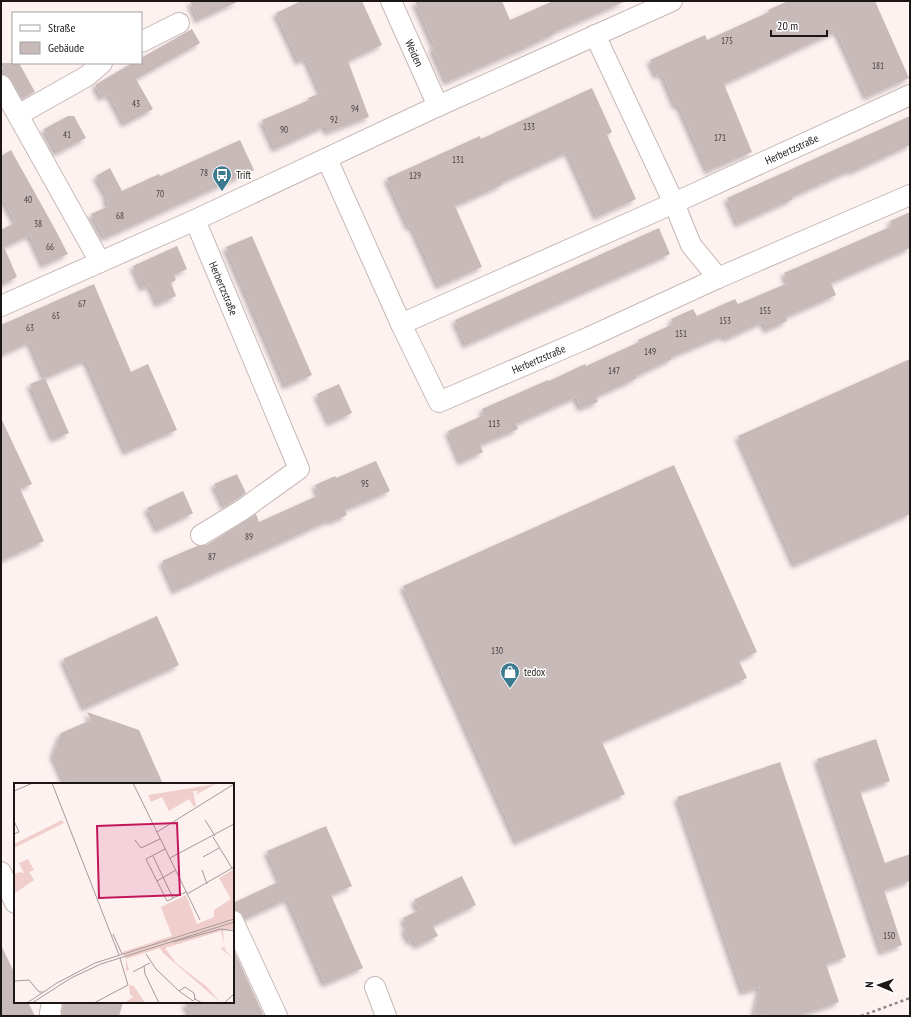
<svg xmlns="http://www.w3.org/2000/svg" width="911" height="1017" font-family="'PT Sans Narrow',sans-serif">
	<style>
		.building { fill: #c8bab9; filter: url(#shadow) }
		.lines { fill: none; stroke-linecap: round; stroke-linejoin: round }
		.minor-casing { stroke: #c6b8b6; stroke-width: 22 }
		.path { stroke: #8e8584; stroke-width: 2.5; stroke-dasharray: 3 3; stroke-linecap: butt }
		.minor { stroke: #fff; stroke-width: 20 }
		.labels { text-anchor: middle; stroke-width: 3; stroke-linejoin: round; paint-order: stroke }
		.number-label { font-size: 9px; fill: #47403f }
		.street-label { font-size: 11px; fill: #1c1716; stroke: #fff }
		.poi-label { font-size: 11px; fill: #1c1716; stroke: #fff; text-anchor: start }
		.inset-road { fill: none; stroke: #a49a99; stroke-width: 1 }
		.view { fill: #c2185b; fill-opacity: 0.15; stroke: #c2185b; stroke-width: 2 }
		.inset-edge { fill: none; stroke: #1c1716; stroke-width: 2 }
	</style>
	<defs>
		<filter id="shadow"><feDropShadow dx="-3.5" dy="3.5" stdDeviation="2" flood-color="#0004"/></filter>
	</defs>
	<rect width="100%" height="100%" fill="#fef2f1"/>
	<path class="building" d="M190 1H239L198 20Z
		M301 1H362L382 45 348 61 369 117 328 132 325 126 275 149 262 120 309 100 308 98 321 93 306 58 299 62 276 13Z
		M415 1H502L510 20 553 1H626L555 32 556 33 523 49 447 82 432 48 435 47Z
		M788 1H875L909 78 867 97 837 31 724 84 752 152 708 171 679 105 676 106 662 73 657 76 650 60 705 35 707 40 769 12 768 10Z
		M192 29 200 43 136 79 153 109 125 124 109 94 102 98 95 85 132 63H141V58Z
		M1 63H19L35 92 22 99 11 79 6 75Z
		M592 88 612 132 607 135 636 199 597 217 568 152 501 183 502 185 455 206 482 267 439 286 412 226 409 227 387 178 480 136 481 139Z
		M68 116H74L86 138 57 153 44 129Z
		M910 116V145L852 172 851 170 792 197 793 199 738 224 727 198Z
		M240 140 254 170 105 238 91 214 109 206 106 199 107 196 96 176 110 168 122 191 159 174 160 176Z
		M11 150 55 229 68 254 44 265 30 235 4 247 17 277 1 285V230L16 222 1 195V156Z
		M910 212V248L831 283 836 295 786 317 787 321 767 330 763 322 726 339 724 335 671 357 672 359 636 376 637 378 596 397 598 402 581 408 576 397 516 424 518 429 480 445 483 452 461 462 448 431 484 415 482 409 548 380 549 381 585 364 586 366 639 342 638 340 673 324 671 319 693 309 697 316 735 299 738 304 788 283 784 273 892 226 890 221Z
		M659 228 670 254 466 345 455 320Z
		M252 236 312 375 286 386 226 247Z
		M177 246 187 269 174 275 176 280 171 283 176 296 158 304 150 285 143 288 133 266Z
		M94 284 131 372 148 364 177 430 126 452 86 360 45 378 30 342 1 355V325Z
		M910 359V514L795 565 738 436Z
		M45 378 69 433 54 439 30 384Z
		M339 384 352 413 330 423 317 394Z
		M1 418 32 484 20 489 44 541 1 561Z
		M376 461 390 491 345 510 347 515 331 522 330 520 175 591 162 561 197 546H202L207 545 256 514 259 522 319 495 315 485 335 476 336 478Z
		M674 465 757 652 739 661 747 678 602 742 625 794 517 842 403 586Z
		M237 474 246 493 225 507 214 484Z
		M183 491 193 513 158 530 147 508Z
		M157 616 179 665 85 708 63 659Z
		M87 712 139 730 163 784H73L64 780 53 755 61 733 91 720Z
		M876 739 890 781 860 791 885 863 910 854V881L884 890 902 945 882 952 817 759Z
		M780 762 846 957 826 964 839 1002 798 1016H774L754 1013 760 987 743 992 677 797Z
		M326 826 352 886 331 895 363 968 325 984 288 899 245 919 240 912 233 910V903L280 881 267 851Z
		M462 876 476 905 433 926 438 936 417 946 414 940 410 942 404 929 407 927 403 918 419 910 414 900Z
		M1 945 15 974V1002H28L35 1016H1Z
		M233 948 264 1016H191L185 1002H233Z
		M68 1002H123L119 1016H62L63 1004Z"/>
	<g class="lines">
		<defs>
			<g id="minor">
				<path id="s1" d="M391 1 438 106"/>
				<path d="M595 35 674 203 691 245 718 278"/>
				<path d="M141 42 179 23"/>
				<path d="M1 85 100 262"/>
				<path d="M18 115 87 76 102 63"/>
				<path id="s2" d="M327 159 401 324 439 402 583 340 718 278 910 195"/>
				<path id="s3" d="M195 220 299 469 242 510 201 535"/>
				<path d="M1 306 195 220 438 106 672 1"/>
				<path id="s4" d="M401 324 674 203 910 95"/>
				<path d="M1 872 15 903"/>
				<path d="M233 921 277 1016"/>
				<path d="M375 987 386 1016"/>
				<path d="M51 1016 50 1013 52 1002"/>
			</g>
		</defs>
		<use href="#minor" class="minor-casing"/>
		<path class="path" d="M861 1016 910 998"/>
		<use href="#minor" class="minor"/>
	</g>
	<defs>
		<symbol id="bus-pin" viewBox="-11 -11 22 30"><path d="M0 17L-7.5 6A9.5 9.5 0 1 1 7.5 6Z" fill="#3b7a8f" stroke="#fff"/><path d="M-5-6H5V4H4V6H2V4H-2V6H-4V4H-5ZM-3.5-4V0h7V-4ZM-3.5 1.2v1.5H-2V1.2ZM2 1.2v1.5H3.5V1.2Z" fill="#fff"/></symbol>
		<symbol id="shop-pin" viewBox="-11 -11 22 30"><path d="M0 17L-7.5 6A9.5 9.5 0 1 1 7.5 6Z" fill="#3b7a8f" stroke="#fff"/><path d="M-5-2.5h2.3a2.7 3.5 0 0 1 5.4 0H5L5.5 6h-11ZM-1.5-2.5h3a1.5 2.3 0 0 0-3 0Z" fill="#fff"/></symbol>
	</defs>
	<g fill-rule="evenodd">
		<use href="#bus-pin" x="211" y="164" width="22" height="30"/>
		<use href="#shop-pin" x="499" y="661" width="22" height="30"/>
	</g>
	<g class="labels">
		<g class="number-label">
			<text x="727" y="44">175</text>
			<text x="878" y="69">181</text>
			<text x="136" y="107">43</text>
			<text x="355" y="112">94</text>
			<text x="334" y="123">92</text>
			<text x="529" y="130">133</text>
			<text x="284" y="133">90</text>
			<text x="67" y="138">41</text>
			<text x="720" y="141">171</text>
			<text x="458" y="163">131</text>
			<text x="204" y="176">78</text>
			<text x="415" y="179">129</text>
			<text x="160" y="197">70</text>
			<text x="28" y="203">40</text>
			<text x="120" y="219">68</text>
			<text x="38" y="227">38</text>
			<text x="50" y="250">66</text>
			<text x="82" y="307">67</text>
			<text x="765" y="314">155</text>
			<text x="56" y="319">65</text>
			<text x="725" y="324">153</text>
			<text x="30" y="331">63</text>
			<text x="681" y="337">151</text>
			<text x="650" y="355">149</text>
			<text x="614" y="374">147</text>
			<text x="494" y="427">113</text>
			<text x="365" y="487">95</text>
			<text x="249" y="540">89</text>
			<text x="212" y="560">87</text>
			<text x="497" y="654">130</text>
			<text x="889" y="939">150</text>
		</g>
		<g class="street-label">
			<text dy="4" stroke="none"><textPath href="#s1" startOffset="57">Weiden</textPath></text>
			<text dy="4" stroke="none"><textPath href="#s4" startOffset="428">Herbertzstraße</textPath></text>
			<text dy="4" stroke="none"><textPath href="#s3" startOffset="74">Herbertzstraße</textPath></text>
			<text dy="4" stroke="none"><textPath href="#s2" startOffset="376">Herbertzstraße</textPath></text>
		</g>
		<g class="poi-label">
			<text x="236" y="179">Trift</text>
			<text x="524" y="676">tedox</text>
		</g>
	</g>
	<g transform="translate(14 783)">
		<rect width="220" height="220" fill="#fef2f1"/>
		<path d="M202 1 181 12 184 8H179L182 23 180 24 175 16 155 28 148 14 137 19 134 12ZM48 37 50 40 0 65V61ZM14 76 20 87 15 89 20 97 0 111V91L6 89 10 90 5 80ZM220 86V146L209 148 211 167 220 176 206 165 211 164 207 148 151 165 162 180 192 203 207 220 149 170 146 165 112 176 115 187 112 188V176L108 169 158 153 147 124 172 112 183 141 200 134V127L217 116 205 95ZM115 202 120 203 131 220H111L120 213 116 212Z" fill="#efcecc"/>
		<path class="inset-road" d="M38 0 105 172M119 0 186 137M0 8 19 0M191 37 201 53M0 38 5 49 0 51M143 49 220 1M199 54 218 85M121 57 127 65 146 56M151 66 132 76 153 118 172 109M139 73 159 115M189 74 205 65M156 75 220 41M188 87 193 101M143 98 162 87M173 111 220 84M99 151 108 171M159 159 207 146 220 148M132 171 142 186 165 208 179 218 181 216 188 220M136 180 130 183 131 191 145 220M119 189 130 183M0 198 15 197 25 209H29M165 208 171 204 180 210 181 216M13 220 43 200 81 180 220 136M18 220 57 195 87 181 220 139M80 220 114 202 106 175M210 220 220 211"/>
		<path class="view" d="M163 40 166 112 85 115 83 43Z"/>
		<rect width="220" height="220" class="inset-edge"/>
	</g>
	<rect width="911" height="1017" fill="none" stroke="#1c1716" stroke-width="4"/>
	<rect x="12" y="12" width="130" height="52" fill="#ffffff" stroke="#a4a2a2"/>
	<rect x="20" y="25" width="20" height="6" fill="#ffffff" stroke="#a4a2a2"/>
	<text x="48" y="32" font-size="12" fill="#1c1716">Straße</text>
	<rect x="20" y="42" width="20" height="12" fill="#c8bab9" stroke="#a4a2a2"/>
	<text x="48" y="52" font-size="12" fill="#1c1716">Gebäude</text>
	<g transform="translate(879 985) rotate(272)" stroke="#ffffff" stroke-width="3" paint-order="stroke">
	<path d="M0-3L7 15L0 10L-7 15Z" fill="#1c1716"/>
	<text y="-6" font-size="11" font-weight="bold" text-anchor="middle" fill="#1c1716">N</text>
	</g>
	<path d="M771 30v6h56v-6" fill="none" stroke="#1c1716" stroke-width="2"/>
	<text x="777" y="30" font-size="12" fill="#1c1716" stroke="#ffffff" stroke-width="3" paint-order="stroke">20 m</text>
</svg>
